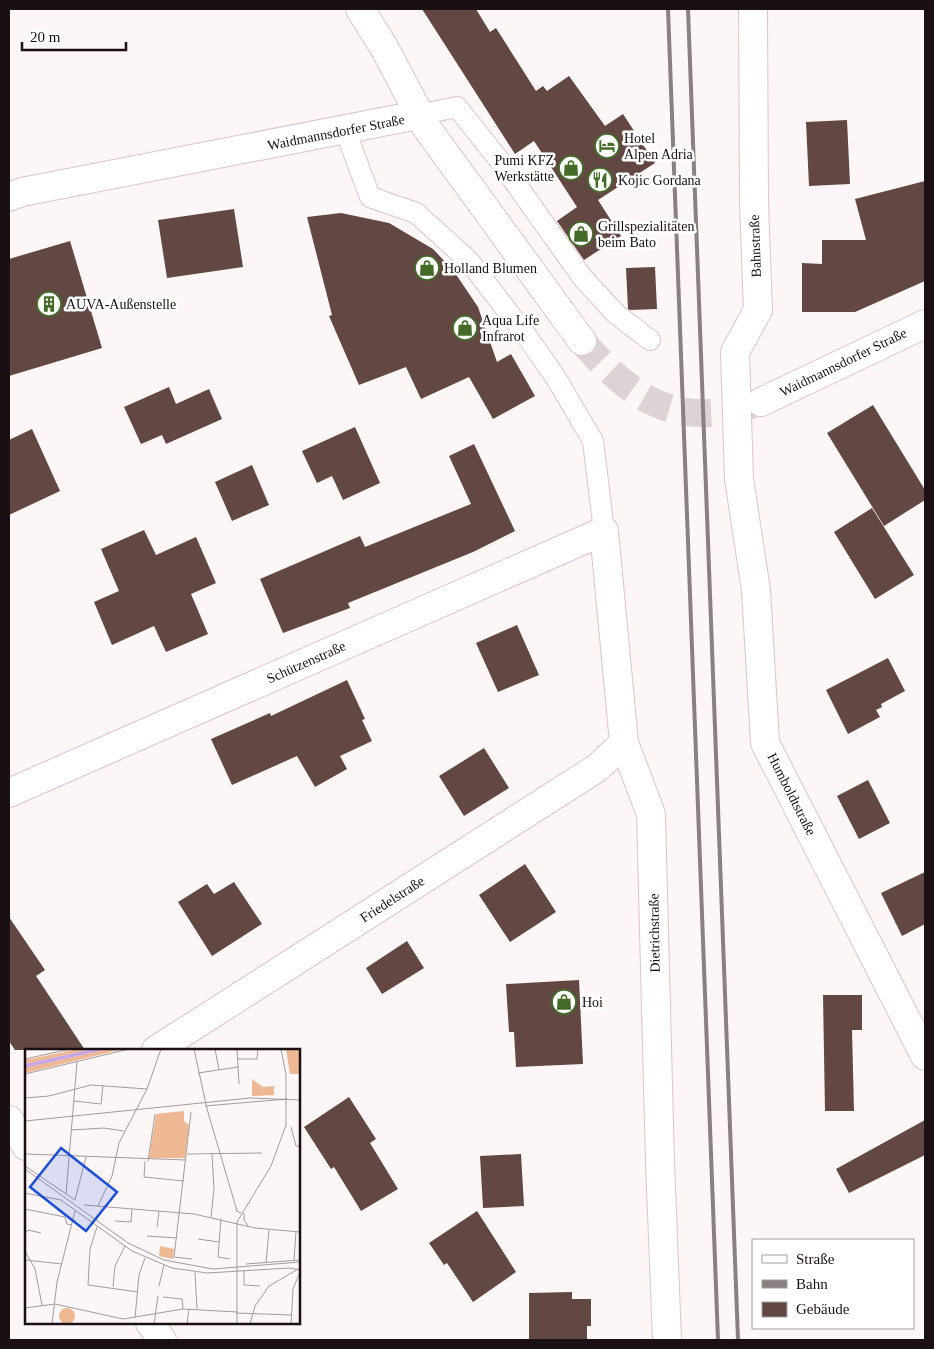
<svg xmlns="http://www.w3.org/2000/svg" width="934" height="1349" font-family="'Times New Roman',serif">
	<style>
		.building { fill: #624743 }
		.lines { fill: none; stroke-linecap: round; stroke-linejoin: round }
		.secondary-tunnel { stroke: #dbd3d5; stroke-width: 28; stroke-dasharray: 28 14; stroke-linecap: butt }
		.lane-casing { stroke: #e2c2c9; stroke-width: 22 }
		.street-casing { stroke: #e2c2c9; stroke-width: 30 }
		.secondary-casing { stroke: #e2c2c9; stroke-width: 30 }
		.lane { stroke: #fff; stroke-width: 20 }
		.street { stroke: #fff; stroke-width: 28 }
		.secondary { stroke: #fff; stroke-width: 28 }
		.rail { stroke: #898082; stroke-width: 4 }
		.labels { text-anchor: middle; stroke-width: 5; stroke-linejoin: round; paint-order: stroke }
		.street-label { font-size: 14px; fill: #1a0f12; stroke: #fff }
		.poi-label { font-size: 14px; fill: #1a0f12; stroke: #fff; text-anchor: start }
		.inset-road { fill: none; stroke: #a29a9b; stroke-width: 1 }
		.view { fill: #1d4ed8; fill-opacity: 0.15; stroke: #1d4ed8; stroke-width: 2.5 }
		.inset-edge { fill: none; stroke: #1a0f12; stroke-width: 2.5 }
	</style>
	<rect width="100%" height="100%" fill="#fdf6f7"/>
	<path class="building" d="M422 9H476L490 32 496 28 536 91 543 86 547 91 569 76 605 126 623 114 655 163 598 200 621 236 584 260 557 221 577 207 534 141 515 154Z
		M847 120 850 184 809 186 806 122Z
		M925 181V281L855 312H802V263L822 264V240H866L855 199Z
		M234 209 243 267 167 278 158 220Z
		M341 213 389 223 433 249 453 270 478 307 497 362 511 354 535 396 493 419 469 377 421 399 406 367 359 385 329 316 332 315 307 217Z
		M70 241 102 348 9 376V259Z
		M655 267 657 309 630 310 628 309 626 268Z
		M169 387 176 404 209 389 222 419 166 444 162 435 141 444 124 407Z
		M873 405 925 490V500L884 526 827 433Z
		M355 427 380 483 343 500 332 476 317 483 302 451Z
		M32 429 60 491 9 515V440Z
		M474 444 515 531 473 552 348 603 350 608 283 633 260 579 360 536 365 547 471 504 449 456Z
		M252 465 269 505 232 521 215 482Z
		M872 508 914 575 875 599 834 532Z
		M144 530 156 555 196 537 216 583 191 594 208 634 166 652 154 626 112 645 94 602 119 591 101 549Z
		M517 625 539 675 498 692 476 643Z
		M888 658 905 691 881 704 882 707 876 710 880 717 848 734 826 690Z
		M347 680 365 719 362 720 372 741 340 756 347 769 315 787 297 756 232 785 211 739 270 713 271 716Z
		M484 748 509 788 464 816 439 776Z
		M868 780 890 823 859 839 837 796Z
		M525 864 556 912 510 942 479 895Z
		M925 872V924L902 936 881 893Z
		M234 882 262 924 212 956 178 902 207 884 214 894Z
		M9 917 45 970 36 976 85 1050H15L9 1041Z
		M407 941 424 968 382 994 366 968Z
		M579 980 583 1064 516 1067 514 1032H509L506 984Z
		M823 995H862V1030H852L854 1111H825Z
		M349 1097 376 1139 370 1143 398 1189 361 1211 334 1167 331 1169 304 1127Z
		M925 1120V1155L849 1193 836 1169Z
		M521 1154 524 1206 483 1208 480 1156Z
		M477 1211 516 1272 473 1302 447 1263 444 1265 429 1243Z
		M572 1292V1299H591V1326H587V1340H529V1293Z"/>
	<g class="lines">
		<path class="secondary-tunnel" d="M582 341C633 401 680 431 760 402"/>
		<defs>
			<path id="lane" d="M418 115 457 107 499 160 582 277 616 314 650 340
				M345 130 370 197 416 213 469 261 528 338 556 378 593 441 604 531"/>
			<path id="street" d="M753 9 754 203 758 310 735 352 739 479 756 590 765 743 925 1056
				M9 793 604 531 624 743 651 814 660 1162 667 1340
				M156 1050 597 768 624 743
				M9 1120 26 1146
				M150 1323 162 1340"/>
			<path id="secondary" d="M360 9 385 49 426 127 582 341
				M9 197 22 192 418 115
				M761 402 925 324"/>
		</defs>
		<use href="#lane" class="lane-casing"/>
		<use href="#street" class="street-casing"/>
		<use href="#secondary" class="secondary-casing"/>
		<use href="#lane" class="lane"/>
		<use href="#street" class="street"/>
		<use href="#secondary" class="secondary"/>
		<path class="rail" d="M668 9 718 1340
			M688 9 738 1340"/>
	</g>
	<defs>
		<symbol id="hotel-ring" viewBox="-11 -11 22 22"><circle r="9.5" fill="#fff" stroke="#446c28" stroke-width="1.5"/><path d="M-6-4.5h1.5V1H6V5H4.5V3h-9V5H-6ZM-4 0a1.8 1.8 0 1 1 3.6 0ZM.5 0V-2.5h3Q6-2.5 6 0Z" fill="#446c28"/></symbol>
		<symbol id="shop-ring" viewBox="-11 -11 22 22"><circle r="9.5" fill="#fff" stroke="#446c28" stroke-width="1.5"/><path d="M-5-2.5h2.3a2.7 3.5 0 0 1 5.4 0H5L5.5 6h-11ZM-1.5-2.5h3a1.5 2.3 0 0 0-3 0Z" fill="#446c28"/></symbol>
		<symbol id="restaurant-ring" viewBox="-11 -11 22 22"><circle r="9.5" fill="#fff" stroke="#446c28" stroke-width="1.5"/><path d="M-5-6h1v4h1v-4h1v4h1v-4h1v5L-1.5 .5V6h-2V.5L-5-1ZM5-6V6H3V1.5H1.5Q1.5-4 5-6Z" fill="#446c28"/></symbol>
		<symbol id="building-ring" viewBox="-11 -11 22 22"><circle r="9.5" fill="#fff" stroke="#446c28" stroke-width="1.5"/><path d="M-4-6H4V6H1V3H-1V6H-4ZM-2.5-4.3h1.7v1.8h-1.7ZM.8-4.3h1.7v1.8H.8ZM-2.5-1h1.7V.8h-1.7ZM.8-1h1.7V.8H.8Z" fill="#446c28"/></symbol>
	</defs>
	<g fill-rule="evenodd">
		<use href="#hotel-ring" x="593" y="132" width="28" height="28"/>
		<use href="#shop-ring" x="557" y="154" width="28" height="28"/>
		<use href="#restaurant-ring" x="586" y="166" width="28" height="28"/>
		<use href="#shop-ring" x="567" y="220" width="28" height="28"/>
		<use href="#shop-ring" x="413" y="254" width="28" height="28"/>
		<use href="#building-ring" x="35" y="290" width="28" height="28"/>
		<use href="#shop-ring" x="451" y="314" width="28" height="28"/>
		<use href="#shop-ring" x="550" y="988" width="28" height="28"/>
	</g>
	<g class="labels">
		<g class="street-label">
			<text transform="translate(336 132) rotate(-11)" y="5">Waidmannsdorfer Straße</text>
			<text transform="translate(755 246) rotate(-92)" y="5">Bahnstraße</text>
			<text transform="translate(843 362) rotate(-26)" y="5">Waidmannsdorfer Straße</text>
			<text transform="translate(306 662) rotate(-24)" y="5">Schützenstraße</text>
			<text transform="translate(792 794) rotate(63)" y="5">Humboldtstraße</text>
			<text transform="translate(392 899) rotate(-33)" y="5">Friedelstraße</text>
			<text transform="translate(654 933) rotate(-91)" y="5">Dietrichstraße</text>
		</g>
		<g class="poi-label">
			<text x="624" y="143">Hotel<tspan x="624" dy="16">Alpen Adria</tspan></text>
			<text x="554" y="165" text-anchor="end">Pumi KFZ<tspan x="554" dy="16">Werkstätte</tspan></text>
			<text x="618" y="185">Kojic Gordana</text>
			<text x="598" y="231">Grillspezialitäten<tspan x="598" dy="16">beim Bato</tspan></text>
			<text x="444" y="273">Holland Blumen</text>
			<text x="66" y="309">AUVA-Außenstelle</text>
			<text x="482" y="325">Aqua Life<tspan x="482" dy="16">Infrarot</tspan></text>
			<text x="582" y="1007">Hoi</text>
		</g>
	</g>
	<g transform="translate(25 1049)">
		<rect width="275" height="275" fill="#fdf6f7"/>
		<path d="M53 0H68L0 15V11ZM83 0H98L0 24V19ZM261 0H275V25H265ZM227 30 238 38 249 37V46L227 47ZM159 62V72L164 76 160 109H124L131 65ZM135 197 149 200 148 210 134 207ZM34 267a8 8 0 1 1 16 0a8 8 0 1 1-16 0Z" fill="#eeb893"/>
		<path d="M68 0H83L0 19V15Z" fill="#c9a6e3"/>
		<path class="inset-road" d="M169 0 182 60 212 162 216 164M190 0 194 21M212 0 214 35M0 10 45 0M213 10H232L233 0M173 24 213 18M0 25 104 0M0 49 24 47 66 36 122 40M49 52 76 55 78 36M180 57 262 50M166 63 149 208 167 210M0 72 225 49 275 51M266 78 271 97H275M46 81 79 79 99 82M0 105 161 111M162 105 237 104M120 112 119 128 159 132M123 112 130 65M0 117 50 151 61 108M0 120 103 194 139 211 188 220 275 213M0 144 36 151 107 202 147 219 182 224 265 219 275 221M41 145 52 13M59 156 169 165 230 179 275 183M73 157 87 127 94 94 122 40 136 0M0 160 40 168 42 175 47 176M219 164V171L224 178M186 168 189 140 187 105M196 169 193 208 205 210M90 172 106 173 107 160M72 178 65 200 63 236 113 243M132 178 134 162M0 184 3 181 16 184M122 187 152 189M173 190 194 193M0 202 10 220 17 256M0 211 37 215M269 211 271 183M241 214 244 181M221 215 275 211M219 222V236L235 237M170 223 172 260M134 237 139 216M88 238 90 217 100 197M138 248 157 250 158 260M0 259 30 255 98 270 158 260 212 263M211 264 266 266M110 269 114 226 120 209M27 275 32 233 50 162M129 275 133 247M162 275 164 260M212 275V173L246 117 261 76V26L256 0M225 275 230 257 244 237 275 219M266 275 268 240 275 223"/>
		<path class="view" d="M36 99 92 143 61 182 5 138Z"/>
		<rect width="275" height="275" class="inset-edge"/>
	</g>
	<rect width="934" height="1349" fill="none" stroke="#1a0f12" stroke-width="20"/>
	<rect x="752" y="1239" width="162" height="90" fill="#ffffff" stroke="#a39fa0"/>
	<rect x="762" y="1255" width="25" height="8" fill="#ffffff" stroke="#a39fa0"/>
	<text x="796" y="1264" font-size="15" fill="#1a0f12">Straße</text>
	<rect x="762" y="1280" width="25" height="8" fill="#898082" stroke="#a39fa0"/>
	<text x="796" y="1289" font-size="15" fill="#1a0f12">Bahn</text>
	<rect x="762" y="1302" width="25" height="15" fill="#624743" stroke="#a39fa0"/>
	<text x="796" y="1314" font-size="15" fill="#1a0f12">Gebäude</text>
	<path d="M22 42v8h104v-8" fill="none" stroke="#1a0f12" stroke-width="2.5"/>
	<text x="30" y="42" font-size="15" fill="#1a0f12" stroke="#ffffff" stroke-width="4" paint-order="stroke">20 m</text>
</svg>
